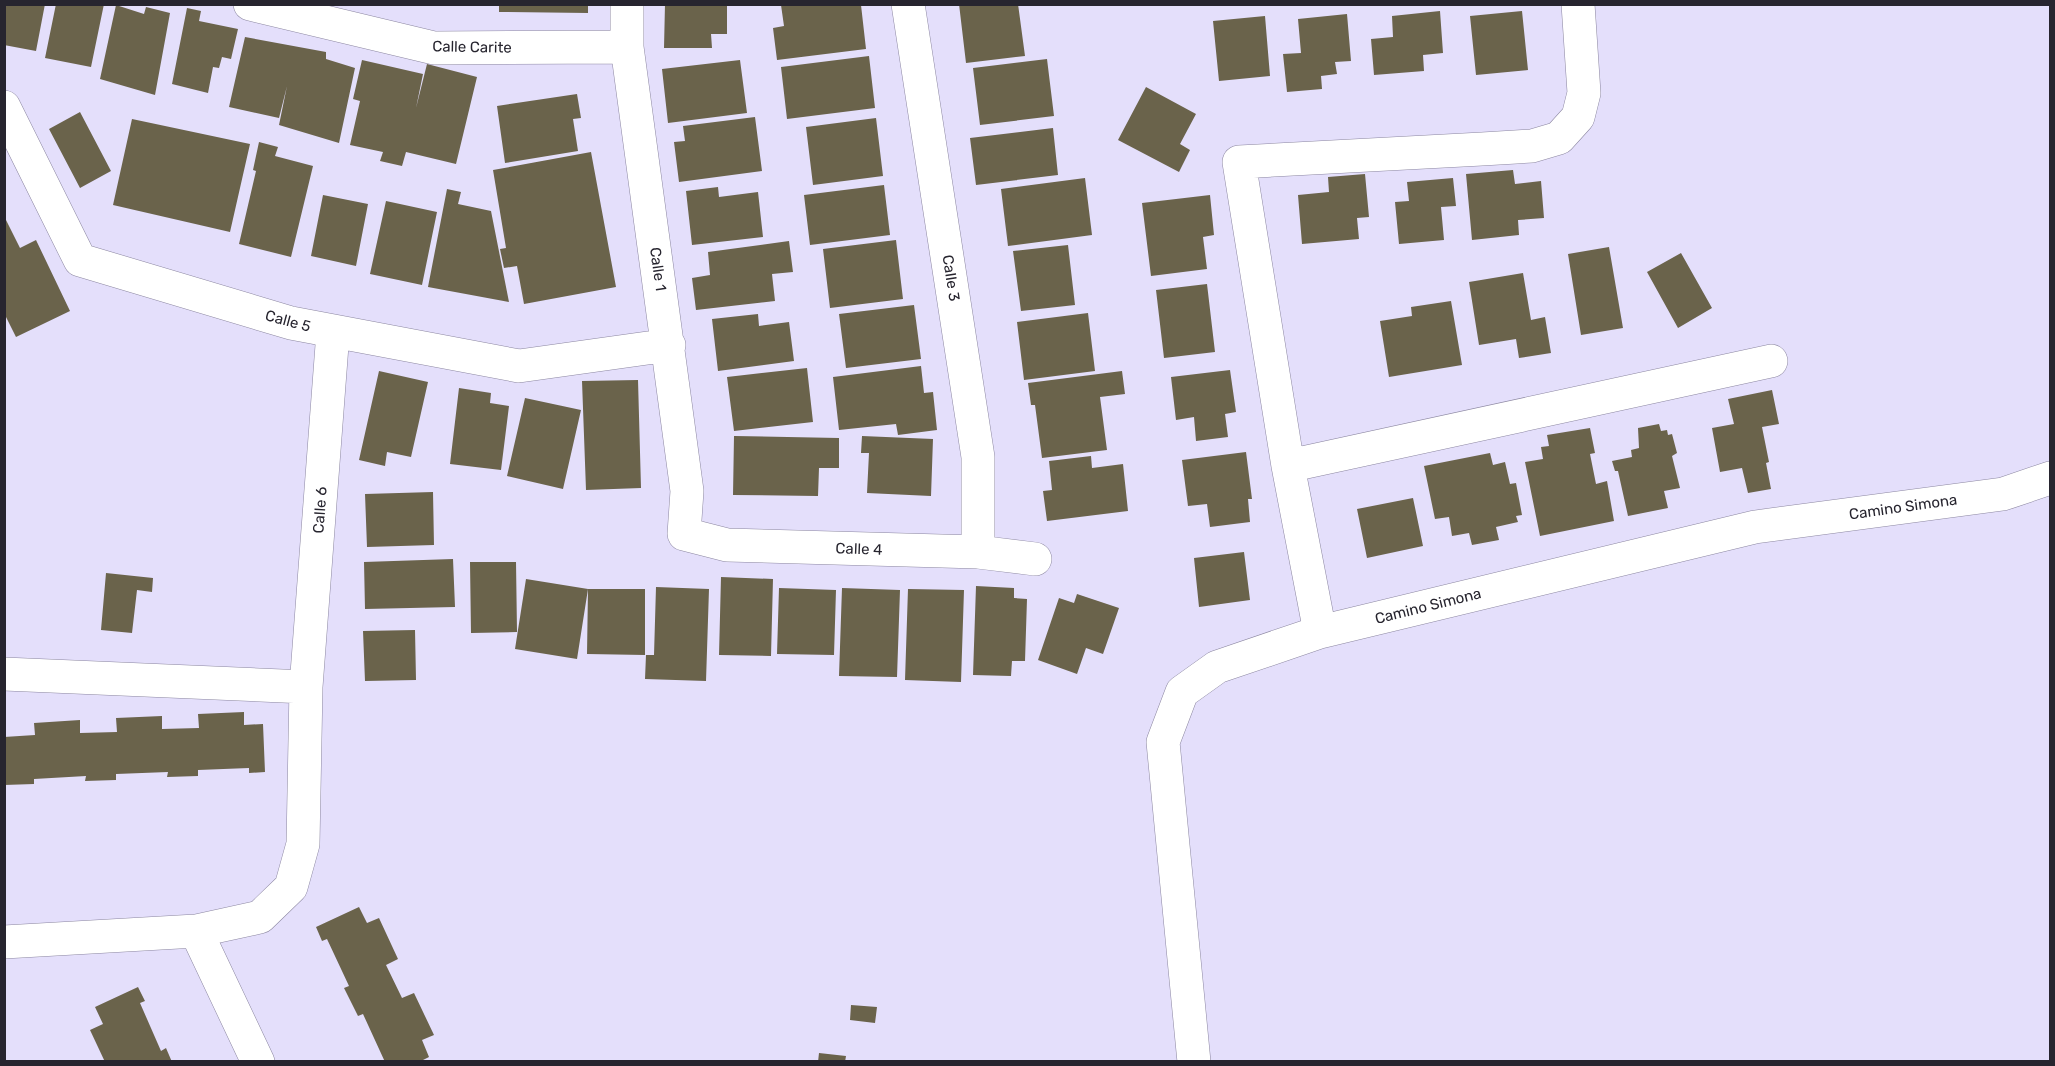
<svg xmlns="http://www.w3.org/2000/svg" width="2055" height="1066" font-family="Rubik,sans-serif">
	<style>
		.building { fill: #6a634b }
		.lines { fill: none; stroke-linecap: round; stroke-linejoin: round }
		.minor-casing { stroke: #8c87a1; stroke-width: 34 }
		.minor { stroke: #fff; stroke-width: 33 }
		.labels { text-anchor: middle; stroke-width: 6; stroke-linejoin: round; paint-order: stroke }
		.street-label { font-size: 15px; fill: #27252f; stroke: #fff }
	</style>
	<rect width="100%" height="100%" fill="#e4dffb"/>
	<path class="building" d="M4 4H45L36 51 4 45Z
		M56 4H104L91 67 45 58Z
		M499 4H588V13L499 12Z
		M665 4H727V34H711L712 48H664Z
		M959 4H1018L1025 56 966 63Z
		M116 5 144 14 146 7 170 13 155 95 100 79Z
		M781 5H861L866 49 777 60 773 28 784 26Z
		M187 8 201 11 199 21 238 29 231 59 222 57 219 68 213 67 208 93 172 84Z
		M1440 11 1443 53 1423 55 1424 71 1374 75 1371 39 1393 37 1392 16Z
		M1522 11 1528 70 1476 75 1470 16Z
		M1347 14 1351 61 1335 62 1337 74 1321 76 1322 89 1287 92 1283 54 1301 53 1298 19Z
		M1265 16 1270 76 1219 81 1213 21Z
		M245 37 326 52V59L355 68 339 143 279 125 287 86 279 118 229 107Z
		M869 56 875 108 787 119 781 67Z
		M1047 59 1054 116 980 125 973 68Z
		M362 60 423 74 416 108 427 64 477 77 456 164 406 152 402 166 380 161 383 152 350 145 360 101 353 99Z
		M740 60 747 113 668 123 662 69Z
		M1146 87 1196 114 1180 144 1190 150 1179 172 1118 140Z
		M577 94 581 118 573 119 578 151 505 163 497 106Z
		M80 112 111 171 80 188 49 129Z
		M755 117 762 171 679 182 674 142 685 141 683 126Z
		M876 118 883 176 813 185 806 127Z
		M132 119 250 144 230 232 113 205Z
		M1053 128 1058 175 976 185 970 138Z
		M259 142 278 147 275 156 313 166 291 257 239 244 256 171 253 170Z
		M591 152 616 287 524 304 517 266 504 268 500 249 506 248 493 170Z
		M1513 170 1515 184 1541 181 1544 218 1518 220 1519 235 1472 240 1466 174Z
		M1365 174 1369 217 1357 218 1359 239 1302 244 1298 195 1329 192 1328 177Z
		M1085 178 1092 235 1008 246 1001 189Z
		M1453 178 1456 206 1441 207 1444 240 1399 244 1395 202 1409 201 1407 182Z
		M884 185 890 235 810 245 804 195Z
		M718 187 719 197 758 192 763 237 692 245 686 191Z
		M447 189 461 192 458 204 491 211 509 302 428 287Z
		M323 195 368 204 356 266 311 256Z
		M1210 195 1214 235 1203 237 1207 269 1151 276 1142 203Z
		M386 201 437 212 422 285 370 274Z
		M4 216 20 248 36 240 70 311 16 337 4 313Z
		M896 240 903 299 830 308 823 249Z
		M789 241 793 272 772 274 775 301 696 310 692 278 710 275 708 252Z
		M1068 245 1075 305 1021 311 1013 251Z
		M1609 247 1623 328 1581 335 1568 254Z
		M1681 253 1712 308 1678 328 1647 272Z
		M1523 273 1531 320 1545 317 1551 353 1519 358 1516 339 1479 345 1469 282Z
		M1207 284 1215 352 1164 358 1156 290Z
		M1451 301 1462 365 1389 377 1380 321 1412 316 1411 307Z
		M914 305 921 359 846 368 839 314Z
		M1088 313 1095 371 1024 380 1017 322Z
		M758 314 759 326 789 322 794 361 718 371 712 319Z
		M921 366 924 393 933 392 937 430 898 435 896 424 839 430 833 377Z
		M807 368 813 422 734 431 727 377Z
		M1230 370 1236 412 1225 414 1228 437 1196 441 1194 417 1176 420 1171 377Z
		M379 371 428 382 411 457 387 452 385 466 359 460Z
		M1122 371 1125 394 1100 397 1107 450 1042 458 1035 405H1031L1028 383Z
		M638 380 641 488 586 490 582 381Z
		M459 388 491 393 490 403 509 406 501 470 450 464Z
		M1772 390 1779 424 1762 427 1769 462 1766 463 1771 489 1748 493 1742 468 1720 472 1712 428 1734 424 1728 399Z
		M525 398 581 410 563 489 507 476Z
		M1659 424 1661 431 1667 430 1668 435 1672 434 1677 453 1672 456 1680 488 1664 491 1668 508 1628 516 1618 471H1615L1612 461 1632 457 1631 450 1639 448 1638 428Z
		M1590 428 1595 453 1590 454 1596 484 1607 481 1614 521 1540 536 1525 462 1543 459 1541 447 1549 446 1547 435Z
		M734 436 839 438V468H819L818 496 733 495Z
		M862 436 933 439 931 496 867 493 869 453H861Z
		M1246 452 1252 499H1248L1250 522 1210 527 1207 504 1188 506 1182 460Z
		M1490 453 1493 465 1505 462 1510 484 1516 483 1522 515 1516 516 1518 522 1496 527 1499 540 1472 545 1469 533 1452 536 1449 517 1435 519 1424 466Z
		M1091 456 1092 468 1123 464 1128 511 1047 521 1043 491 1052 490 1049 461Z
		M433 492 434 545 367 547 365 494Z
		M1413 498 1423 546 1367 558 1357 509Z
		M1244 552 1250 600 1199 607 1194 558Z
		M453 559 455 607 365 609 364 562Z
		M470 562H516L517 632 471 633Z
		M106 573 153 578 152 592 137 590 132 633 101 630Z
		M721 577 773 579 771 656 719 655Z
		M526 579 588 589H645V655L587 654 588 589 577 659 515 649Z
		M976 586 1014 588V598L1027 599 1025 661H1012L1011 676 973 675Z
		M656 587 709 589 706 681 645 679 646 655H654Z
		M779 588 836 590 834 655 777 654Z
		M842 588 900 590 897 677 839 676Z
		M908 589 964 590 961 682 905 680Z
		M1077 594 1119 608 1103 654 1086 648 1077 674 1038 660 1059 598 1074 603Z
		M415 630 416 680 365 681 363 631Z
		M244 712V725L263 724 265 772 249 773V768L198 770V776L167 777 168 772 116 774V780L85 781 86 776 34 779V784L4 785V737L35 735 34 723 80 720V733L117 732 116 718 162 716V729L199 728 198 714Z
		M359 907 367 923 379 918 398 959 386 965 402 998 414 993 434 1035 422 1040 429 1057 419 1062H385L363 1014 358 1016 344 988 349 986 327 939 322 941 316 927Z
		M138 987 145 1001 140 1003 161 1051 166 1048 172 1062H105L90 1030 103 1024 95 1007Z
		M851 1005 877 1007 875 1023 850 1020Z
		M819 1053 846 1056 845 1062H818Z"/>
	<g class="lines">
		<defs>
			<path id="minor" d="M250 4 434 48 627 47
				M627 4V47L687 491 684 534 727 545 978 552 1035 559
				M908 4 978 457V552
				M4 107 80 260 291 323 519 366 669 345
				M1288 466 1771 361
				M1320 632 1288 466 1239 162 1482 149 1532 146 1559 138 1578 117 1584 93 1578 4
				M4 674 306 687
				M196 931 258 1062
				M4 942 196 931 260 917 291 887 303 844 306 687 333 332
				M1194 1062 1163 742 1182 692 1217 667 1320 632 1755 527 2003 494 2050 478"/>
		</defs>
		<use href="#minor" class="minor-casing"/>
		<use href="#minor" class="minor"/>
	</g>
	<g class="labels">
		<g class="street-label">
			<text transform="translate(472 47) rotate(1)" y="5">Calle Carite</text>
			<text transform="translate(658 269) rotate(82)" y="5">Calle 1</text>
			<text transform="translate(951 278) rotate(81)" y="5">Calle 3</text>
			<text transform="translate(288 321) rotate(15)" y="5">Calle 5</text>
			<text transform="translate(1903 507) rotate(-8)" y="5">Camino Simona</text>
			<text transform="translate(320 510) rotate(-86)" y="5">Calle 6</text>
			<text transform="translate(859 549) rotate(2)" y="5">Calle 4</text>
			<text transform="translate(1428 606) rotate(-14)" y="5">Camino Simona</text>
		</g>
	</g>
	<rect width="2055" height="1066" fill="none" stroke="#27252f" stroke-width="12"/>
</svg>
